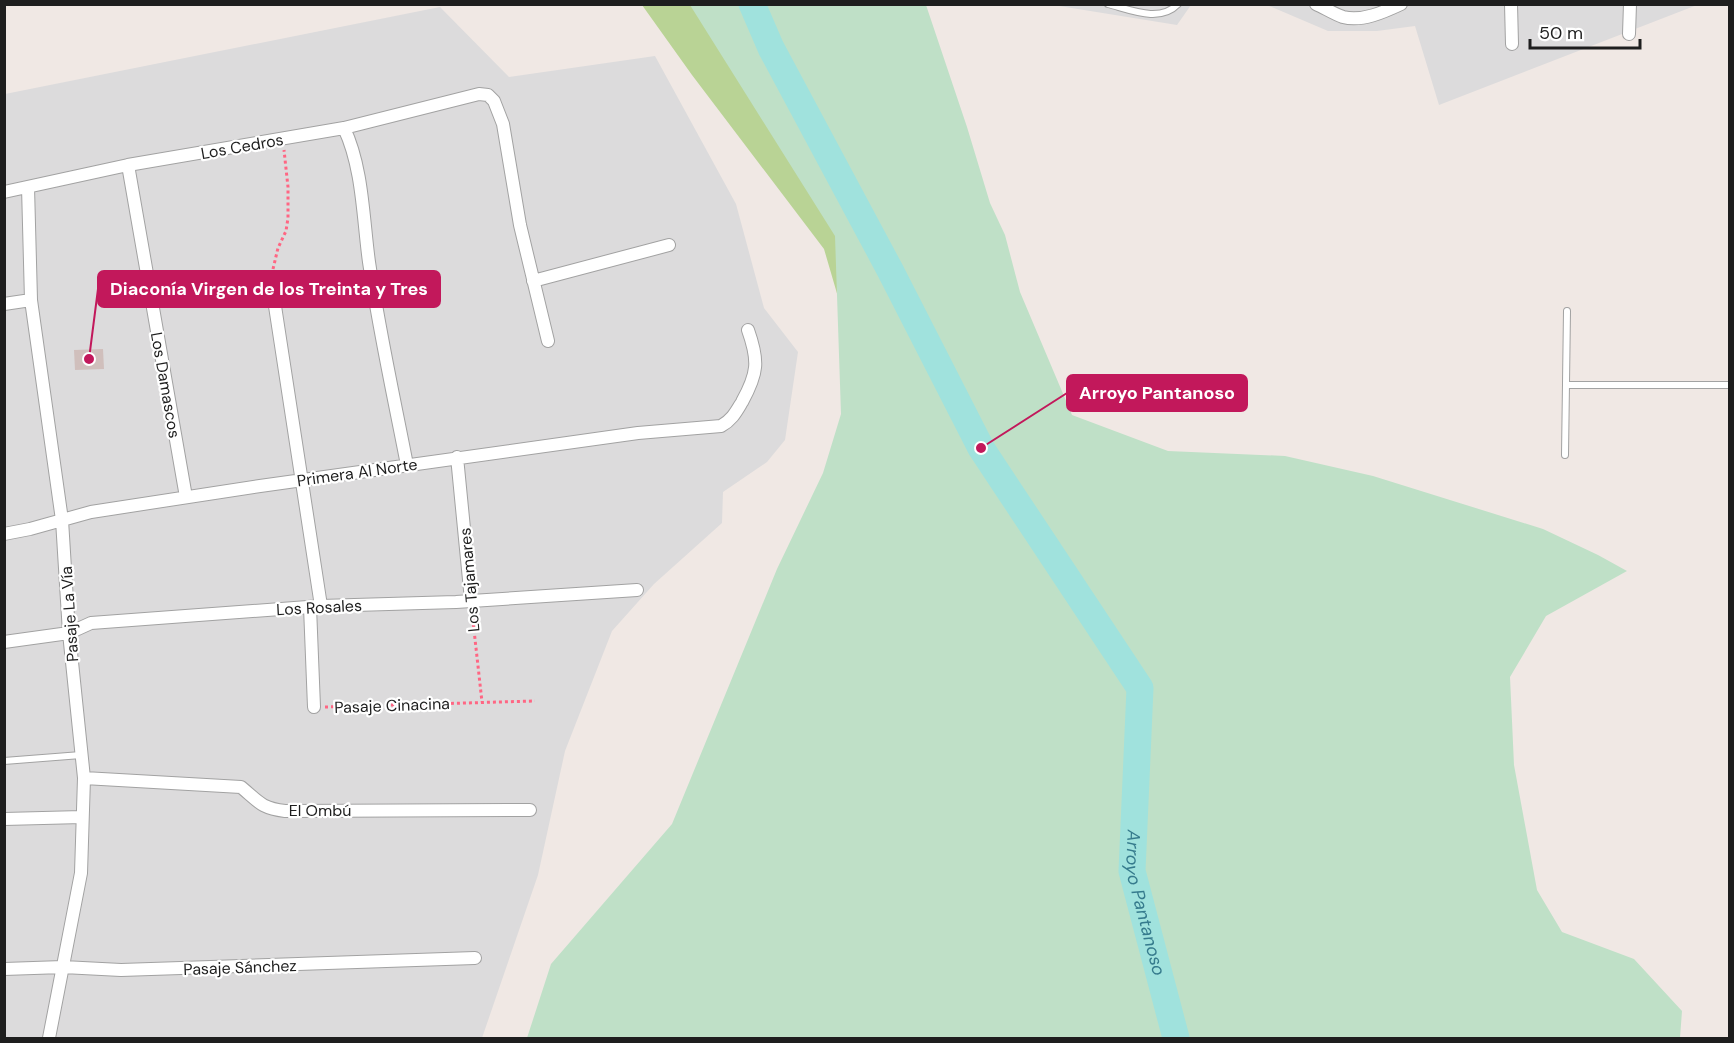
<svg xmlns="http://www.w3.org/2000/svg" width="1734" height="1043" font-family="'DM Sans',sans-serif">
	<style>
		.residential { fill: #dcdbdc }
		.forest { fill: #b9d395 }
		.wetland { fill: #bfe0c7 }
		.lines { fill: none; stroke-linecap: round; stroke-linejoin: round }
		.river { stroke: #a0e2dd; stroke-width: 27 }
		.building { fill: #d0bfbc }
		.lane-casing { stroke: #a2a2a2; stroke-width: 8 }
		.street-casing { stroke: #a2a2a2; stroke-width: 14 }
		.path { stroke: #ff6683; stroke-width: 3; stroke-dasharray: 3 3; stroke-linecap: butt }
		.lane { stroke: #fff; stroke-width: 6 }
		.street { stroke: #fff; stroke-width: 12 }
		.labels { text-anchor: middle; stroke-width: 4.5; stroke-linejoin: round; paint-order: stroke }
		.street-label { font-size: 16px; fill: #1e1e1e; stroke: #fff }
		.water-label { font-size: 18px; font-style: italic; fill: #367b8d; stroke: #fff }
		.leader { fill: none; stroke: #c2185b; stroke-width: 2 }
		.callout-dot { fill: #c2185b; stroke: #fff; stroke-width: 2 }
		.callout { fill: #c2185b; stroke: #c2185b; stroke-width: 2 }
		.callout-label { font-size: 18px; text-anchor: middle; font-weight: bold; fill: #fff }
	</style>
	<rect width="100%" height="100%" fill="#f0e8e4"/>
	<path class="residential" d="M1053 5H1191L1177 25Z
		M1267 5H1697L1439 105 1415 26 1377 31H1328Z
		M440 7 509 77 655 56 736 204 764 308 798 352 785 440 767 462 723 492 722 523 654 584 612 631 565 751 538 875 482 1038H5V94Z"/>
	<path class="forest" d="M642 5H793L867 396 824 249 692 75Z"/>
	<path class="wetland" d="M690 5H926L967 127 990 203 1005 235 1020 292 1072 415 1168 451 1285 456 1373 476 1543 529 1598 555 1627 571 1546 616 1510 677 1514 765 1537 890 1562 932 1634 959 1682 1011 1680 1038H527L551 964 672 824 777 569 823 473 841 414 835 236Z"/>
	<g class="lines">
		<path class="river" id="s1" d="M752 4 771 48 890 270 981 448 1140 688 1132 871 1176 1038"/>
	</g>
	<path class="building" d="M103 349 104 369 75 370 74 350Z"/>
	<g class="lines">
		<defs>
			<path id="lane" d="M1108 4C1131 10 1160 23 1178 4
				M1566 385H1730
				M1565 455 1567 311
				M4 761 81 755"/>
			<path id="street" d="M1316 4C1325 8 1334 14 1343 17 1362 22 1384 12 1401 4
				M1511 4 1512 44
				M1629 34 1630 4
				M344 128C363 168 363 219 369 262 379 330 394 398 407 465
				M128 165 186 497
				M28 187 31 300 62 520 69 633 84 778 81 873 49 1038
				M4 192 128 165 344 128 479 94 488 95 494 101 503 124 520 225 548 341
				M271 280 321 606
				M533 281 669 245
				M4 304 31 300
				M457 457 471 600
				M4 534 30 529 91 512 260 486 638 433 721 426C732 420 736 412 742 402 758 373 759 361 748 330
				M310 607 314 707
				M4 642 69 633 91 623 321 606 456 602 637 590
				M84 778 241 787C259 802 261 808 285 811L530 810
				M4 819 82 817
				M4 969 63 967 121 970 475 958"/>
		</defs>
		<use href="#lane" class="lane-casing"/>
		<use href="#street" class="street-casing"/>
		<path class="path" d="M273 269 278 248 286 231 288 218V187L284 150
			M472 612 482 702
			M325 707 535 701"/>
		<use href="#lane" class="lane"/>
		<use href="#street" class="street"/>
	</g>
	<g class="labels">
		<g class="street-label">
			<text transform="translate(242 146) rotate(-10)" y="6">Los Cedros</text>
			<text transform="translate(166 385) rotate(80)" y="6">Los Damascos</text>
			<text transform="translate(357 472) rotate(-8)" y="6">Primera Al Norte</text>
			<text transform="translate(469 580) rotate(-95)" y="6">Los Tajamares</text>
			<text transform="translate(319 607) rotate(-3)" y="6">Los Rosales</text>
			<text transform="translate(69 614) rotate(-94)" y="6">Pasaje La Vía</text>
			<text transform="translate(392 705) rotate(-2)" y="6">Pasaje Cinacina</text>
			<text x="320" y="816">El Ombú</text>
			<text transform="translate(240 967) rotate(-2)" y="6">Pasaje Sánchez</text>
		</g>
		<g class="water-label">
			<text dy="6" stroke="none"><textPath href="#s1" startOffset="1004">Arroyo Pantanoso</textPath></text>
		</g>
	</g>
	<path class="leader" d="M89 359L98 289M981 448L1067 393"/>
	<g class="callout-dot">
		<circle cx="89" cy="359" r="6"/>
		<circle cx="981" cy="448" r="6"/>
	</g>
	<g class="callout">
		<rect x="98" y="271" width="342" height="36" rx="6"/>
		<rect x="1067" y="375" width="180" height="36" rx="6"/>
	</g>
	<g class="callout-label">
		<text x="269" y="295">Diaconía Virgen de los Treinta y Tres</text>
		<text x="1157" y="399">Arroyo Pantanoso</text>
	</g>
	<rect width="1734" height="1043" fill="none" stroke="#1e1e1e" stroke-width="12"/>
	<path d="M1530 39v9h110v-9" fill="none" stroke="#1e1e1e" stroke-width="3"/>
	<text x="1539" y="39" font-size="18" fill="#1e1e1e" stroke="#ffffff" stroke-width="4.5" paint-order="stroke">50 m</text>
</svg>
